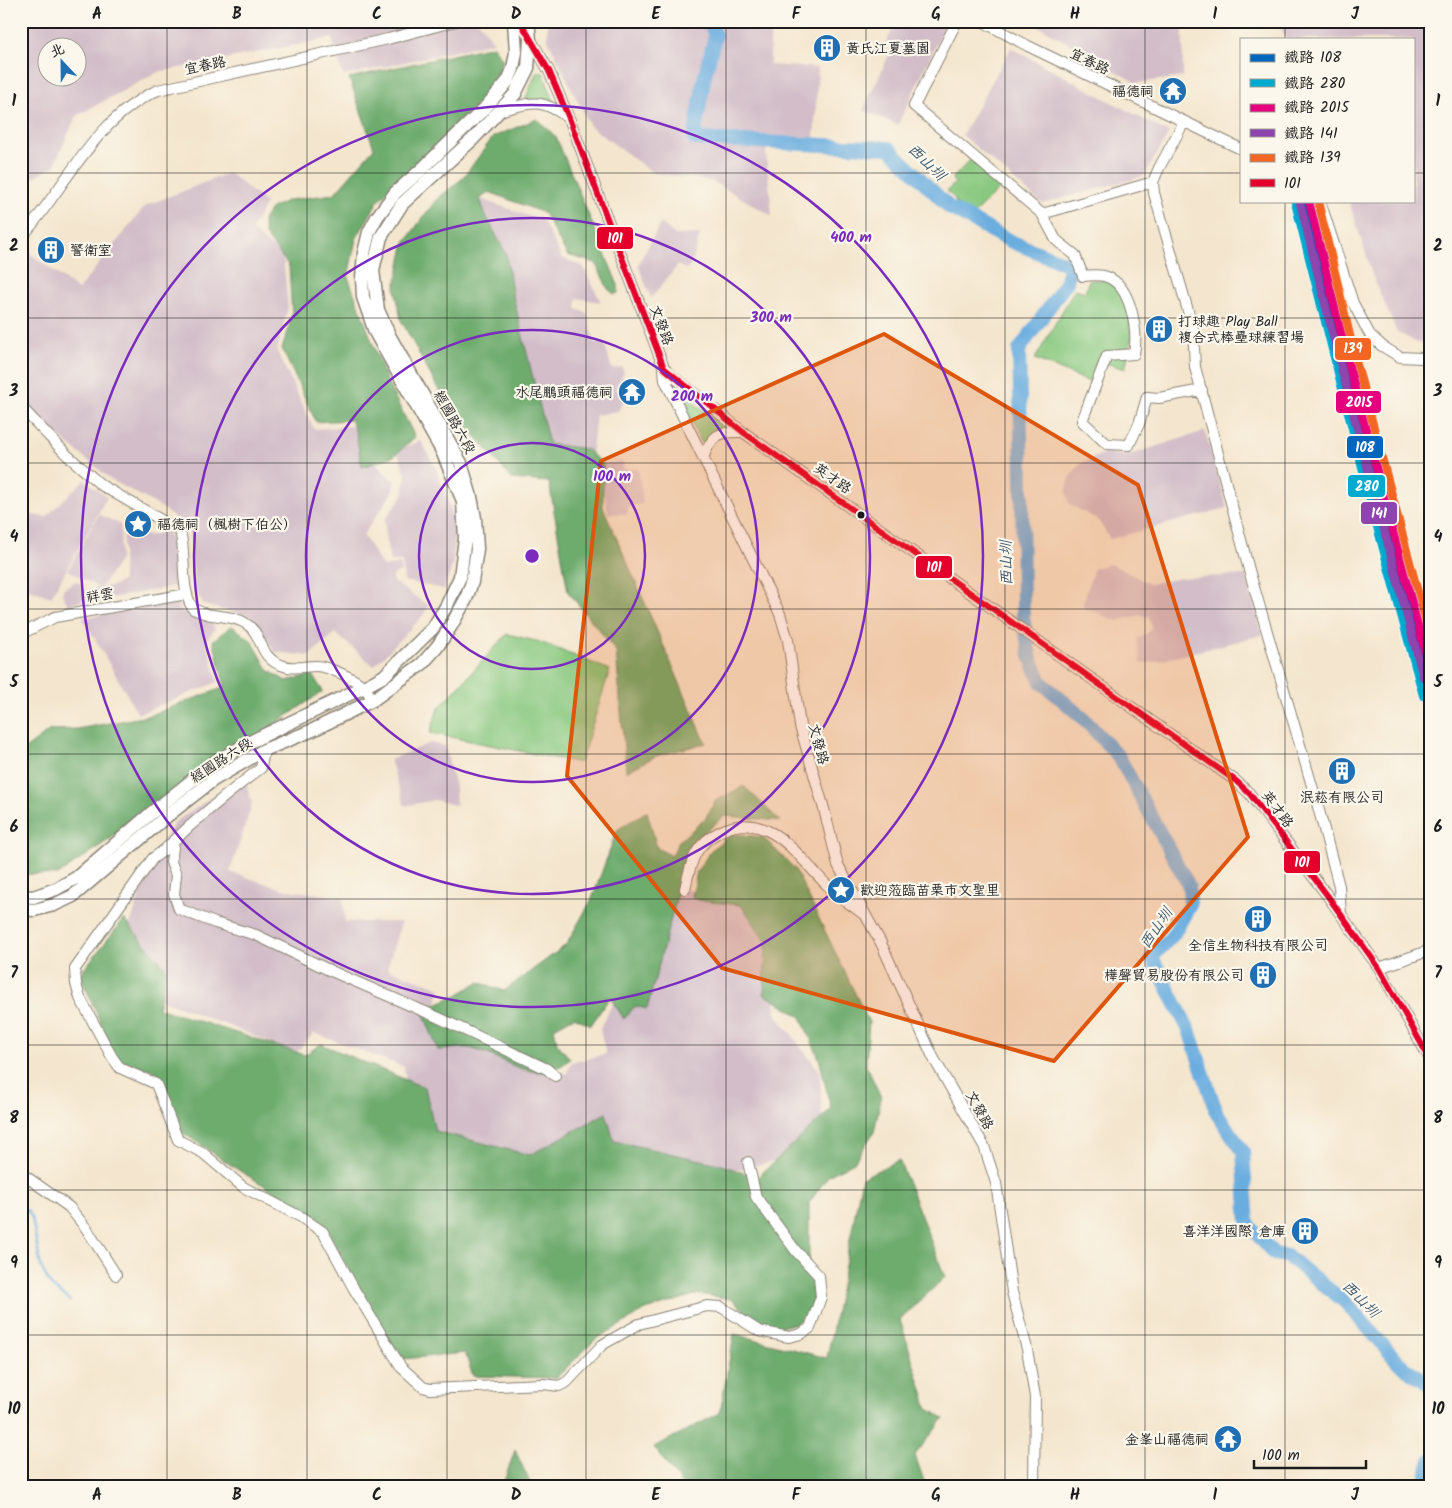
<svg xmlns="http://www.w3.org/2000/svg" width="1452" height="1508" font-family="Kalam,'LXGW WenKai TC',sans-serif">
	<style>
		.industrial { fill: #d2bdc8; fill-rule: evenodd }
		.green { fill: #88c87f; stroke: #52724e }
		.forest { fill: #6eac6e; stroke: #456445 }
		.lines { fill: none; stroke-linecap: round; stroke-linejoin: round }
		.stream { stroke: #6aaddf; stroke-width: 2.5 }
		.river { stroke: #6aaddf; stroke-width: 14 }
		.minor-casing { stroke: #888175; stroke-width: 12 }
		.major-casing { stroke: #888175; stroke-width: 15 }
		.minor { stroke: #fff; stroke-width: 10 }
		.major { stroke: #fff; stroke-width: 12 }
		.bus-1-casing { stroke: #fbf7ec; stroke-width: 10 }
		.bus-1 { stroke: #e4002b; stroke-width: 6 }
		.rail-1-casing { stroke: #fbf7ec; stroke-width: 11 }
		.rail-2-casing { stroke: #fbf7ec; stroke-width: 11 }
		.rail-3-casing { stroke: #fbf7ec; stroke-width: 11 }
		.rail-4-casing { stroke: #fbf7ec; stroke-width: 11 }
		.rail-5-casing { stroke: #fbf7ec; stroke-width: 11 }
		.rail-1 { stroke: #0065bd; stroke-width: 8 }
		.rail-2 { stroke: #00a9ce; stroke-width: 8 }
		.rail-3 { stroke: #e5007d; stroke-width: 8 }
		.rail-4 { stroke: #8e44ad; stroke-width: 8 }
		.rail-5 { stroke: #f26522; stroke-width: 8 }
		.marked { fill: #de560d; fill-opacity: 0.2; stroke: #de560d; stroke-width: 4; stroke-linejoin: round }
		.grid { fill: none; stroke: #1c1c1c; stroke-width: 1; stroke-opacity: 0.55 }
		.ring { fill: none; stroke: #7b2cbf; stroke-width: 2.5 }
		.bus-dot { fill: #1c1c1c; stroke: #fbf7ec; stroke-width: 2 }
		.labels { text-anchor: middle; stroke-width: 4.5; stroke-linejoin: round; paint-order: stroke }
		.poi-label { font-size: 14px; fill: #1c1c1c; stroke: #fbf7ec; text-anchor: start }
		.street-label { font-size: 14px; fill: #1c1c1c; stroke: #fbf7ec }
		.water-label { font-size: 15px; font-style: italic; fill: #3b566a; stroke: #fbf7ec }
		.centre { fill: #7b2cbf; stroke: #fbf7ec; stroke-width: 2.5 }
		.ring-label { font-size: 15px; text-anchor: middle; font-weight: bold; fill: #7b2cbf; stroke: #fbf7ec; stroke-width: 4.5; stroke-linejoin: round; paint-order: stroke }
		.line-badge { stroke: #fbf7ec; stroke-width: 2 }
		.badge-label { font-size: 14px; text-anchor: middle; font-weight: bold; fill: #fff }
		.neatline { fill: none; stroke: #1c1c1c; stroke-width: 2 }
		.grid-label { font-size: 16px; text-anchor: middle; font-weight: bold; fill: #1c1c1c }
	</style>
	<rect width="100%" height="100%" fill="#fbf7ec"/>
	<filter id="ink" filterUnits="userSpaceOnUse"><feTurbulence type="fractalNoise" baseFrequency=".02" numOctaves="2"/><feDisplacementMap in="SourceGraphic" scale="10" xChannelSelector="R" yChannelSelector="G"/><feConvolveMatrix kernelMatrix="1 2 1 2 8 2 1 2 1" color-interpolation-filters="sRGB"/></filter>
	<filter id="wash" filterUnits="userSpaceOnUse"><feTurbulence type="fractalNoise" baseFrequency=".0096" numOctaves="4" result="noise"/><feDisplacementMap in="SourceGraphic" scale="20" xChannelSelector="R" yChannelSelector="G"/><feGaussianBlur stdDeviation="1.12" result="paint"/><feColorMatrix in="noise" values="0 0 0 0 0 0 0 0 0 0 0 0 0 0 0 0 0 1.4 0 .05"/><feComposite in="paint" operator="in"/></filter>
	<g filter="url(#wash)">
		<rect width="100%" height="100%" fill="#f4e6ce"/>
		<path class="industrial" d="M21 21H478L494 42 343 76 332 38 158 72 76 116 54 166 21 185ZM48 48H78V78H48Z
			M547 21H770V65L818 68 814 142 768 139 766 153 772 216 712 181 653 173 590 126 548 40Z
			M896 21H947L898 125 863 110 893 47 886 43Z
			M1030 21H1183V77L1136 83Z
			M1277 21H1431V342L1418 343 1397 332 1373 277 1349 201H1413V39H1286Z
			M1011 48 1169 133 1144 176 1042 204 962 135Z
			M229 173 266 203 251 230 283 256 288 307 277 351 314 429 363 425 370 459 394 481 393 492 363 535 383 567 400 564 401 572 394 574 392 581 429 606 421 618 374 666 335 633 309 656 275 652 252 617 204 605 195 590 189 530 161 507 110 479 21 404V198L32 213 31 254 78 290 145 206Z
			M478 198 543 221 562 258 583 266 601 302 577 298 576 309 587 313 595 344 604 342 612 369 622 367 624 373 615 388 626 397 618 411 596 415 591 457 547 448Z
			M661 223 675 235 700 234 691 266 686 269 678 265 651 298 638 265Z
			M1205 431 1227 508 1110 539 1098 520 1069 504 1066 490 1069 480 1073 473 1082 463 1107 452 1126 456Z
			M421 441 436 469 450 506 455 526 453 563 444 589 404 581 402 561H390L385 534V519L403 495 406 475 397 450Z
			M623 462 624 469H639L643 504 628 506V514H608L600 464Z
			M84 480 107 497 51 597 21 586V513L46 517Z
			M99 514 121 525 120 560 100 588 116 585 123 580V536L154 535 166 530 176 544 178 586 88 602 86 599 68 605 62 594 64 588 76 581 82 585 85 591 99 588 68 570Z
			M1111 564 1150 584 1181 578 1246 575 1262 635 1155 662 1141 664 1137 639 1148 633 1152 628 1149 617 1140 615 1117 621 1082 607 1094 568Z
			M178 601 180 610 197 619 212 623 215 629 206 641 218 682 138 714 83 618Z
			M430 743 445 746 455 787 456 805 434 800 405 806 390 760Z
			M244 775 252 804 230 872 286 890 343 897 345 922H401L387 969 441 988 429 1026 496 1045 566 1074 571 1063 606 1054 600 1029 670 887 750 899 776 947 775 1013 820 1072 822 1123 789 1158 729 1171 527 1167 413 1137 404 1067 314 1033 296 1053 146 993 127 934 150 864 175 822Z"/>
		<path class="green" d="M540 71 543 73 556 107 525 100 536 73Z
			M972 158 1003 185 971 217 955 202 956 200 947 191 955 183 952 179Z
			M1089 280H1108L1115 284 1129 311 1132 337 1125 369 1102 362 1092 383 1035 359 1075 289 1085 292Z
			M682 394 729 429 704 448 679 398Z
			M507 634 540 642 610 670 580 763 430 733 438 709Z"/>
		<path class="forest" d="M493 46 503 60 490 92 378 201 356 239 348 277 388 384 415 437 394 456 362 467 356 433 351 420 316 422 282 349 292 316 289 266 265 235 263 220 271 208 289 200 334 194 374 148 349 78Z
			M537 119 556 137 618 285V293L614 294 608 289 596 263 567 255 544 213 489 192 480 199 486 216 506 254 512 292 549 444 586 449 603 464V507L706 743 656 756 626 772 616 651 568 592 549 482 512 479 443 398 401 320 395 287 405 242 436 200 463 178 493 137Z
			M232 626 252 641 269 671 286 681 312 675 323 691 58 875 21 874V752L50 730 77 729 148 716 225 687 213 640Z
			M744 786 780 821 724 816 690 846 647 1009 635 1006 624 1019 610 997 591 1025 574 1017 554 1028 557 1043 570 1059C537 1089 507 1058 473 1049 463 1046 449 1050 438 1050L422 1010 457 995 479 982 504 991 566 945 592 899 617 830 647 811 657 848 672 856 678 842 705 819 715 801Z
			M732 834 763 837 795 869 869 1022 866 1065 881 1097 874 1132 854 1162 828 1176 809 1203V1255L814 1305 797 1323 766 1331 732 1299 698 1294 646 1310 596 1339 556 1378 473 1376 465 1353 403 1359 368 1307 323 1221 240 1171 180 1131 153 1070 116 1059 80 974 124 919 166 969 158 1008 305 1055 321 1044 425 1088 435 1131 530 1155 606 1113 614 1141 719 1164 757 1178 831 1109 819 1058 801 1017 764 994 766 941 741 905 703 901 692 898 697 871 712 849Z
			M899 1160 945 1277 900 1320 928 1409 944 1418 915 1455 926 1487H684L654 1447 720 1413 734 1334 827 1358 862 1178Z
			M515 1450 532 1487H502Z"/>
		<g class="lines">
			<path class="stream" d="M1326 236 1356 344 1366 350
				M21 1208 28 1211 32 1218 41 1267 51 1286 70 1301"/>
			<path class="river" d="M710 21 715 36 704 79 694 139 889 148 950 208 1010 241 1069 265 1067 282 1019 350 1022 477 1023 617 1030 656 1041 682 1083 718 1119 757 1189 886 1190 905 1173 935 1152 957 1189 1030 1217 1114 1243 1151 1248 1224 1274 1254 1287 1256 1345 1302 1399 1363 1431 1386
				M1425 1487V1479L1431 1460"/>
		</g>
	</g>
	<g filter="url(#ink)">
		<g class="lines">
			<defs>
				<path id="minor" d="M520 21 549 71 569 118 664 368 665 380 780 614 788 640 800 726 824 809 838 865 881 943 933 1057 984 1146 996 1183 1012 1292 1027 1349 1035 1397 1034 1487
					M957 21 914 106 1042 214 1056 240 1075 255 1083 276C1091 275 1100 274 1107 277 1132 286 1138 332 1134 354L1107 356 1082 421 1107 444 1129 445 1139 424 1147 397 1159 398 1202 390
					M982 21 1028 46 1241 149
					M502 110C532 102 542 98 568 118
					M1184 122 1159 168 1153 182 1154 193 1193 328 1195 367 1249 570 1317 803 1339 886 1341 915
					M1320 201 1353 303 1370 335 1382 346 1400 357 1421 358 1431 357
					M1042 214 1153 182
					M21 238C65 188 95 118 158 90L388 39 456 21
					M664 368 670 374 743 432 1236 781 1249 793 1327 895 1379 968 1431 1061
					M21 407 67 455 101 485 180 531C187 556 179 586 193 609 199 611 206 615 212 615 223 617 234 616 245 623 264 634 257 656 281 665 292 670 304 666 316 666 327 666 356 679 364 687 368 691 370 696 373 700
					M703 458C712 435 718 431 743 432
					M21 634 55 617 187 594
					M264 750 261 768C237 786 214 805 191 825 178 836 168 849 153 858L75 969 76 984 80 998 112 1057 120 1068 156 1084 178 1140 203 1153 243 1187 301 1217 323 1232 354 1289 401 1367 423 1387 430 1389 543 1384 559 1386 567 1382 602 1345 639 1324 707 1306 721 1307 759 1331 789 1337 801 1334 810 1328 821 1297 819 1276 796 1251 756 1197 748 1162
					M174 840 171 862 176 875 174 894 179 909 215 923 256 935 331 971 437 1017 547 1069 555 1076
					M685 889C691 862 694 844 721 831 771 807 801 862 832 890 842 899 853 906 862 913
					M1379 968 1431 950
					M21 1173 69 1207 86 1228 116 1275"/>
				<path id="major" d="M21 896 33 897 56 889 76 878 150 814 215 762 254 740 364 687 384 676 433 628 447 605 460 577 465 538 463 501 442 451 375 332 363 297 362 278 364 253 369 232 377 217 395 193 421 170 485 108 508 81 513 69 516 52 514 21
					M21 909 34 910 54 905 73 896 167 816 213 780 264 750 313 730 373 700 422 664 437 647 451 626 466 599 472 582 477 549 475 518 471 497 461 463 390 337 378 310 373 270 381 237 402 204 474 138 515 94 528 68 530 40 528 21"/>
			</defs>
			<use href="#minor" class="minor-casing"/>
			<use href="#major" class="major-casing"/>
			<use href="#minor" class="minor"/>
			<use href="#major" class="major"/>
			<defs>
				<path id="bus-1" d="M520 21 549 71 569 118 664 368 743 432 1236 781 1249 793 1327 895 1379 968 1431 1061"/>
			</defs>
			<use href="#bus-1" class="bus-1-casing"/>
			<use href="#bus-1" class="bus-1"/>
			<defs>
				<path id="rail-1" d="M1303 201 1382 514 1431 693"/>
				<path id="rail-2" d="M1295 203 1374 516 1423 696"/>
				<path id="rail-3" d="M1309 201 1349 366 1431 674"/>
				<path id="rail-4" d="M1300 203 1341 368 1423 677"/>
				<path id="rail-5" d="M1318 201 1357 364 1431 640"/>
			</defs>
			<use href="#rail-1" class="rail-1-casing"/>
			<use href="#rail-2" class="rail-2-casing"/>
			<use href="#rail-3" class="rail-3-casing"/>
			<use href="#rail-4" class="rail-4-casing"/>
			<use href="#rail-5" class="rail-5-casing"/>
			<use href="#rail-1" class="rail-1"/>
			<use href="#rail-2" class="rail-2"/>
			<use href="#rail-3" class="rail-3"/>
			<use href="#rail-4" class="rail-4"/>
			<use href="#rail-5" class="rail-5"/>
		</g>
	</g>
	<path class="marked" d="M884 334 1138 485 1248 837 1054 1061 722 968 567 776 601 461Z"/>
	<path class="grid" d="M167 21V1487M307 21V1487M447 21V1487M586 21V1487M726 21V1487M866 21V1487M1005 21V1487M1145 21V1487M1285 21V39M21 173H1241M1413 173H1431M1285 201V1487M21 318H1431M21 463H1431M21 609H1431M21 754H1431M21 899H1431M21 1045H1431M21 1190H1431M21 1335H1431"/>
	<g class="ring">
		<circle cx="532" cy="556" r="113"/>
		<circle cx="532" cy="556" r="226"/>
		<circle cx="532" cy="556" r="338"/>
		<circle cx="532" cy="556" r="451"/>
	</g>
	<defs>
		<symbol id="building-disc" viewBox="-11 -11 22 22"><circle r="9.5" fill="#1f6fb2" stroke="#fbf7ec"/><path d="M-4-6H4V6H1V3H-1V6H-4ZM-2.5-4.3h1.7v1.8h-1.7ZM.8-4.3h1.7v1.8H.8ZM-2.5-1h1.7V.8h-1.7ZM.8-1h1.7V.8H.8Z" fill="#fff"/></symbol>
		<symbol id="temple-disc" viewBox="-11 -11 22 22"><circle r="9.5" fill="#1f6fb2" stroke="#fbf7ec"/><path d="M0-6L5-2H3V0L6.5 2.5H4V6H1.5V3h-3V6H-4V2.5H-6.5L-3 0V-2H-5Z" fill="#fff"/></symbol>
		<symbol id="sight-disc" viewBox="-11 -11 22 22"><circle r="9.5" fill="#1f6fb2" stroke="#fbf7ec"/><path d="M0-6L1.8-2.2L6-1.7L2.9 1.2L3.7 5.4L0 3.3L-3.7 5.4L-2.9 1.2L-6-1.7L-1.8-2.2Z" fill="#fff"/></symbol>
	</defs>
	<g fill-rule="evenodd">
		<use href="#building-disc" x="811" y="32" width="32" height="32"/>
		<use href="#temple-disc" x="1157" y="75" width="32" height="32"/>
		<use href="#building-disc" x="35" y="234" width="32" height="32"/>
		<use href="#building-disc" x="1143" y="313" width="32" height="32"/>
		<use href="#temple-disc" x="616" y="376" width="32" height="32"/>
		<use href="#sight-disc" x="122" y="508" width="32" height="32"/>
		<use href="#building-disc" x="1326" y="755" width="32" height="32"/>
		<use href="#sight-disc" x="825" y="874" width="32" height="32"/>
		<use href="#building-disc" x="1242" y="903" width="32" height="32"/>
		<use href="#building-disc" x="1247" y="959" width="32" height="32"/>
		<use href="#building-disc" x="1289" y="1215" width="32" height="32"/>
		<use href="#temple-disc" x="1212" y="1423" width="32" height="32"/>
	</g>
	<circle class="bus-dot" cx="861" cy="515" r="4.5"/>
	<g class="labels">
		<g class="poi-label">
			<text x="846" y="53">黃氏江夏墓園</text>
			<text x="1154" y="96" text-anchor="end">福德祠</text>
			<text x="70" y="255">警衛室</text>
			<text x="1178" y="326">打球趣 Play Ball<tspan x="1178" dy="16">複合式棒壘球練習場</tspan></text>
			<text x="613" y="397" text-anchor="end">水尾鵬頭福德祠</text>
			<text x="157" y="529">福德祠（楓樹下伯公）</text>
			<text x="1342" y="802" text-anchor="middle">泯菘有限公司</text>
			<text x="860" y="895">歡迎蒞臨苗栗市文聖里</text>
			<text x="1258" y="950" text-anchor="middle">全信生物科技有限公司</text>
			<text x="1244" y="980" text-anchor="end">樺聲貿易股份有限公司</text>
			<text x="1286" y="1236" text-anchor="end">喜洋洋國際 倉庫</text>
			<text x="1209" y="1444" text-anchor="end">金峯山福德祠</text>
		</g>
		<g class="street-label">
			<text transform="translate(1090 61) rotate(26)" y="5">宜春路</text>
			<text transform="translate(205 65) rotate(-12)" y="5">宜春路</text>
			<text transform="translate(662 325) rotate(69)" y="5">文發路</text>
			<text transform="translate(455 422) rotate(61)" y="5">經國路六段</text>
			<text transform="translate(833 478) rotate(35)" y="5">英才路</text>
			<text transform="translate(100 595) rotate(-10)" y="5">祥雲</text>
			<text transform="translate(819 744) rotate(75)" y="5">文發路</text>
			<text transform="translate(221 760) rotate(-33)" y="5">經國路六段</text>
			<text transform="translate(1278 809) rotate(53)" y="5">英才路</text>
			<text transform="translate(980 1110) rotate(61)" y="5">文發路</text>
		</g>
		<g class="water-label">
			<text transform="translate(927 162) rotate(44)" y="5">西山圳</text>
			<text transform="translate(1006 563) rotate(-91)" y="5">西山圳</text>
			<text transform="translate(1156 928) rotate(-56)" y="5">西山圳</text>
			<text transform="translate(1361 1299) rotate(45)" y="5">西山圳</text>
		</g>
	</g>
	<circle cx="532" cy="556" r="8" class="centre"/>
	<g class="ring-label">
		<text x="851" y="242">400 m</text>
		<text x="771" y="322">300 m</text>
		<text x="692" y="401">200 m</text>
		<text x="612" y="481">100 m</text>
	</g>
	<g class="line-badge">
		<rect x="596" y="226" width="38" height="24" rx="5" fill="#e4002b"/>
		<rect x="1334" y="337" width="38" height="24" rx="5" fill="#f26522"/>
		<rect x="1335" y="390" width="47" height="24" rx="5" fill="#e5007d"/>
		<rect x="1346" y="435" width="38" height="24" rx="5" fill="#0065bd"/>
		<rect x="1347" y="474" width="39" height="24" rx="5" fill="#00a9ce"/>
		<rect x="1360" y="501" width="38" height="24" rx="5" fill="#8e44ad"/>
		<rect x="915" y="555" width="38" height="24" rx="5" fill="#e4002b"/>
		<rect x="1283" y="850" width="38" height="24" rx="5" fill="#e4002b"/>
	</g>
	<g class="badge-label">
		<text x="615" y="243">101</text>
		<text x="1353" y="353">139</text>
		<text x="1359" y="407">2015</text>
		<text x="1365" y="452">108</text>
		<text x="1367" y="491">280</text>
		<text x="1379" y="518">141</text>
		<text x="934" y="572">101</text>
		<text x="1302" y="867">101</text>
	</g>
	<rect width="1452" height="1508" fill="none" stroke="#fbf7ec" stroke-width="55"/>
	<rect x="1240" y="38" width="175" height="165" fill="#fbf7ec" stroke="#a29f99"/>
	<rect x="1250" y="54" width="25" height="8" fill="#0065bd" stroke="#a29f99"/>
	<text x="1284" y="62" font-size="15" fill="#1c1c1c">鐵路 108</text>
	<rect x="1250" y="79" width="25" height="8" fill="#00a9ce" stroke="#a29f99"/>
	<text x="1284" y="88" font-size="15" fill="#1c1c1c">鐵路 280</text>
	<rect x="1250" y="104" width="25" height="8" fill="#e5007d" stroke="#a29f99"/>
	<text x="1284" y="112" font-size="15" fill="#1c1c1c">鐵路 2015</text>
	<rect x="1250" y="129" width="25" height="8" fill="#8e44ad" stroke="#a29f99"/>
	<text x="1284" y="138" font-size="15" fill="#1c1c1c">鐵路 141</text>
	<rect x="1250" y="154" width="25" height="8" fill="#f26522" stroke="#a29f99"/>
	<text x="1284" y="162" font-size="15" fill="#1c1c1c">鐵路 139</text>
	<rect x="1250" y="179" width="25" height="8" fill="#e4002b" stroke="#a29f99"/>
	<text x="1284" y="188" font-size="15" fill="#1c1c1c">101</text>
	<g transform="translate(62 62) rotate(338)"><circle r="24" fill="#fbf7ec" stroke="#a29f99"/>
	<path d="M0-4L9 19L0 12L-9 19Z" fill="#1f6fb2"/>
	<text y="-8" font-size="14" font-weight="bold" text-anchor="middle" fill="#1c1c1c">北</text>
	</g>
	<path d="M1254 1460v8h112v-8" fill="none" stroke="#1c1c1c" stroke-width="2.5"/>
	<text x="1262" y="1460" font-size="15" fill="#1c1c1c" stroke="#fbf7ec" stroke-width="4" paint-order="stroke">100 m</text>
	<rect x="28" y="28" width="1396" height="1452" class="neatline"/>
	<g class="grid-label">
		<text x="97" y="19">A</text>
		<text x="237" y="19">B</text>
		<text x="377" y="19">C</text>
		<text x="516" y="19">D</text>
		<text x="656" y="19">E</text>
		<text x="796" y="19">F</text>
		<text x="936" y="19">G</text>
		<text x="1075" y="19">H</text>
		<text x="1215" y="19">I</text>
		<text x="1355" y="19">J</text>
		<text x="14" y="106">1</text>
		<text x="1438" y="106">1</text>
		<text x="14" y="251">2</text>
		<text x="1438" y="251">2</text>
		<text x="14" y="396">3</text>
		<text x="1438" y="396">3</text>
		<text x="14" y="542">4</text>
		<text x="1438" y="542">4</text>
		<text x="14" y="687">5</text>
		<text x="1438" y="687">5</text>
		<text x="14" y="832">6</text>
		<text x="1438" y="832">6</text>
		<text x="14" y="978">7</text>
		<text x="1438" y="978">7</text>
		<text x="14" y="1123">8</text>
		<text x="1438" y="1123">8</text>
		<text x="14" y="1268">9</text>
		<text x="1438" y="1268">9</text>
		<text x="14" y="1414">10</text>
		<text x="1438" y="1414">10</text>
		<text x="97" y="1500">A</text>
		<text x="237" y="1500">B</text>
		<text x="377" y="1500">C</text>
		<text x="516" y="1500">D</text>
		<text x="656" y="1500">E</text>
		<text x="796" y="1500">F</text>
		<text x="936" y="1500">G</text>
		<text x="1075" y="1500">H</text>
		<text x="1215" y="1500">I</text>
		<text x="1355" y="1500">J</text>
	</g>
</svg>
